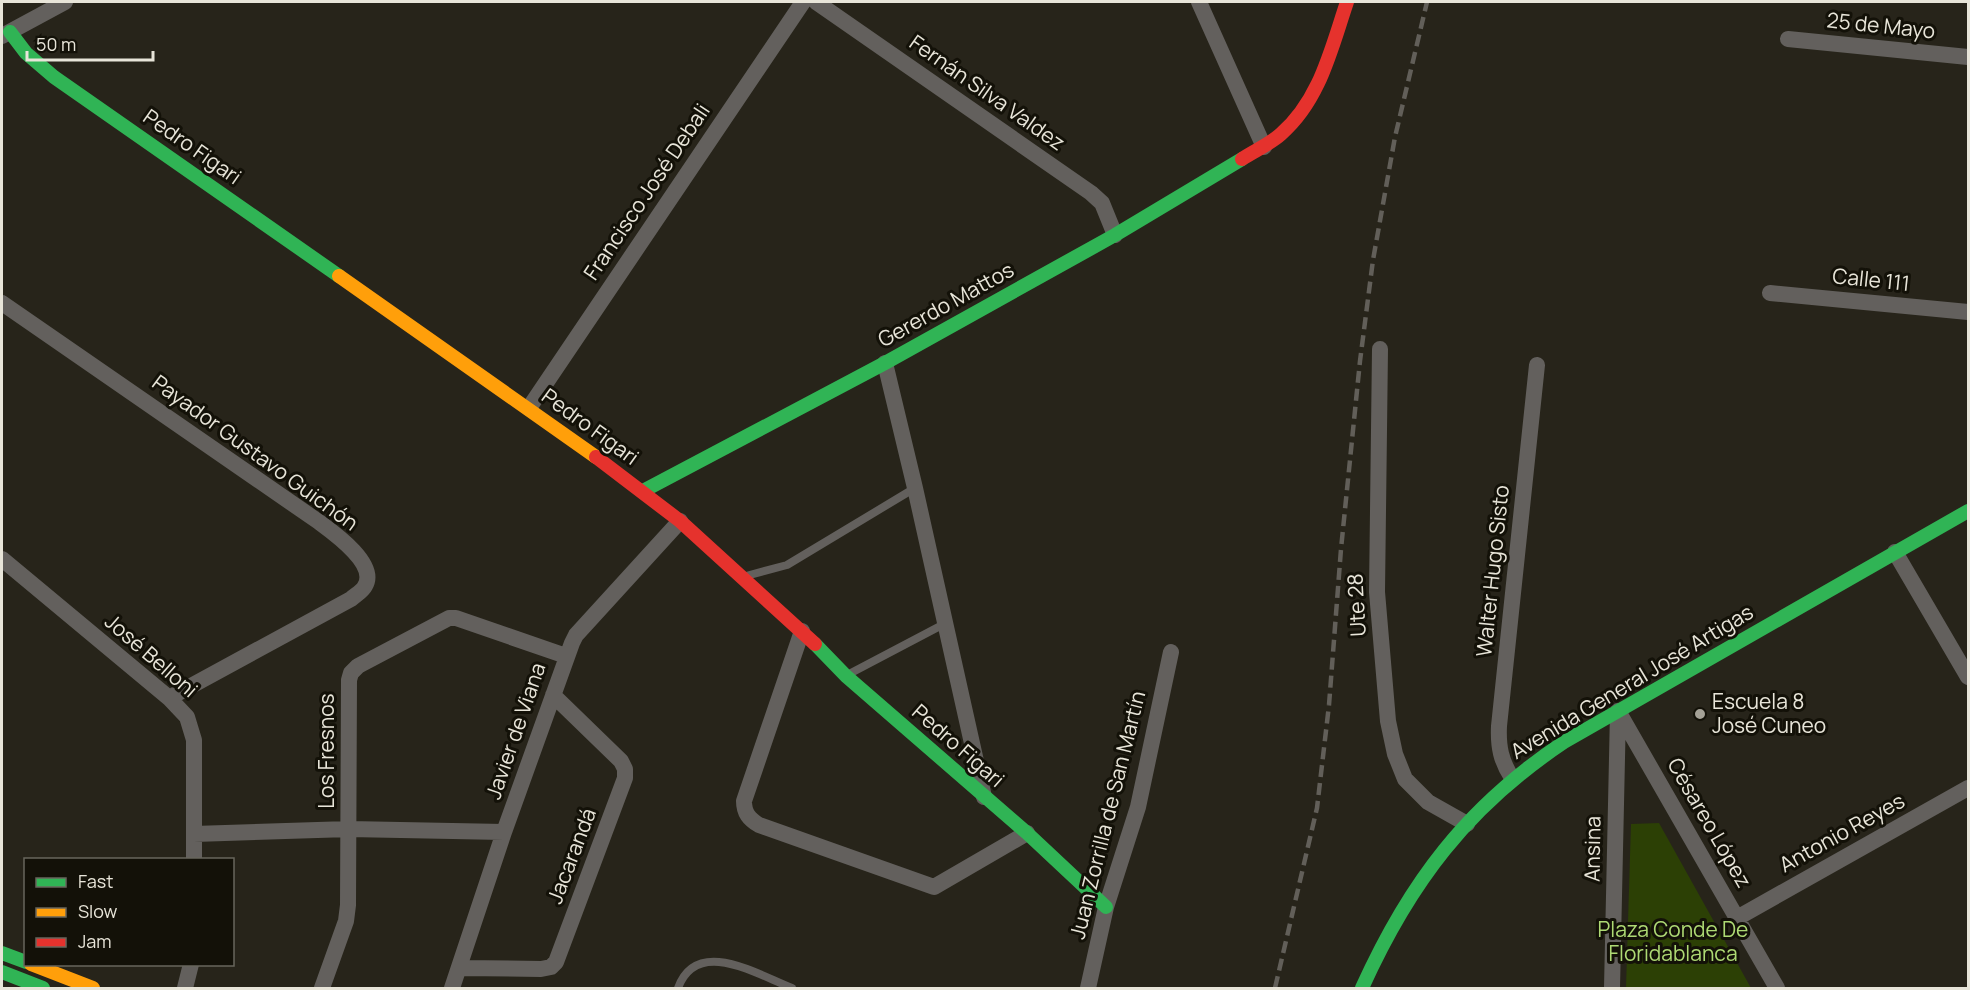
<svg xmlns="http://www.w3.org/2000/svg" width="1970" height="990" font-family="Manrope,sans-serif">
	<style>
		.green { fill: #2c4005 }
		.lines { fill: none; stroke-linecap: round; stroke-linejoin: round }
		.lane { stroke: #63605d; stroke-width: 8 }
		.street { stroke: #63605d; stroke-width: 16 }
		.fast { stroke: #30b455; stroke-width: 14 }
		.slow { stroke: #ff9f0a; stroke-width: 14 }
		.jam { stroke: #e5322d; stroke-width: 14 }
		.rail { stroke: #625f59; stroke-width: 4.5; stroke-dasharray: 12 6; stroke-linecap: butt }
		.poi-dot { fill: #a4a196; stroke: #131108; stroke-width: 2 }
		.labels { text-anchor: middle; stroke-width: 6; stroke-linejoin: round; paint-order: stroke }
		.street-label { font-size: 21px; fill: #e8e5d9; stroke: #131108 }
		.poi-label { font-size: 21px; fill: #e8e5d9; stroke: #131108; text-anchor: start }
		.park-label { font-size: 21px; fill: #aeda74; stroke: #131108 }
	</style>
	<rect width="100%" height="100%" fill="#27241a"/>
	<path class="green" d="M1659 823 1751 988H1626L1631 824Z"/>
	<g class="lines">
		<path class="lane" d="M746 576 787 565 915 488
			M849 674 946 623
			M678 988C697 936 758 975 792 988"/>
		<path class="street" d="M816 2 1091 193 1102 203 1115 235
			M1199 2 1264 147
			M2 36 65 2
			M1788 39 1968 57
			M1770 293 1968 312
			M2 303 319 522C334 533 378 564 365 586 362 592 355 595 351 599L169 698
			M1380 349 1377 592 1388 721 1395 754 1405 779 1428 802 1467 824
			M885 363 915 488 984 797
			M529 408 803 2
			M1895 552 1968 677
			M2 559 169 698 187 717 194 740V860
			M802 631 744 801C744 813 749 819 759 825L934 887 1027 833
			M1618 711 1777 988
			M1512 778C1501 761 1498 747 1499 726L1537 365
			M194 834 349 829 504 832
			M1737 918 1968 788
			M459 968 541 969 551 967 556 962 625 778V769L621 761 553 695
			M185 988 191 964
			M322 988 346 921 348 905 349 680 351 673 358 666 449 618H456L566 656
			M452 988 504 832 572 643 576 635 680 521
			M1088 988 1106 907 1138 807 1171 652
			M1612 988 1618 712"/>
		<path class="fast" d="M10 32 26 53 54 77 339 276
			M643 491 885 363 1115 235 1242 159
			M815 644 846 676 1027 833 1106 907
			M2 953 26 962
			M2 972 43 988
			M1362 988C1410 882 1467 807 1564 742L1968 511"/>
		<path class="slow" d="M339 276 596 457
			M31 964 93 988"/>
		<path class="jam" d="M1242 159C1254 151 1270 144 1281 134 1320 100 1331 49 1347 2
			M596 457 680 521 815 644"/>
		<path class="rail" d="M1275 988 1317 808 1329 705 1341 549 1360 361 1373 260 1395 137 1427 2"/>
	</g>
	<circle class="poi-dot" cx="1700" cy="714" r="6"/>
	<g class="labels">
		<g class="street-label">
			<text transform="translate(1881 26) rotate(6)" y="7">25 de Mayo</text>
			<text transform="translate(987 93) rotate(35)" y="7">Fernán Silva Valdez</text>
			<text transform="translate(192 147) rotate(35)" y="7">Pedro Figari</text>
			<text transform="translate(647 192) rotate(-56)" y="7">Francisco José Debali</text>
			<text transform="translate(1871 280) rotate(6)" y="7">Calle 111</text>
			<text transform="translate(946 305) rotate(-29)" y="7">Gererdo Mattos</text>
			<text transform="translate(590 427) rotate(36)" y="7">Pedro Figari</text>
			<text transform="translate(255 453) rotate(36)" y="7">Payador Gustavo Guichón</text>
			<text transform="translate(1493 571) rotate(-84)" y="7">Walter Hugo Sisto</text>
			<text transform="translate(1357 605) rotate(-93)" y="7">Ute 28</text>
			<text transform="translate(151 656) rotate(41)" y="7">José Belloni</text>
			<text transform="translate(1632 682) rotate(-31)" y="7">Avenida General José Artigas</text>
			<text transform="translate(516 731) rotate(-71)" y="7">Javier de Viana</text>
			<text transform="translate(958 746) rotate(41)" y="7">Pedro Figari</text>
			<text transform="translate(327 751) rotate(-90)" y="7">Los Fresnos</text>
			<text transform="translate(1108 815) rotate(-76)" y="7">Juan Zorrilla de San Martín</text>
			<text transform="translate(1709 823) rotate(60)" y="7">Césareo López</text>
			<text transform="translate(1842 833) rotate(-29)" y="7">Antonio Reyes</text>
			<text transform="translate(1593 849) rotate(-89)" y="7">Ansina</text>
			<text transform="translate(572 856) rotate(-69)" y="7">Jacarandá</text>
		</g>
		<g class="poi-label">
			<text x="1712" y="709">Escuela 8<tspan x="1712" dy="24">José Cuneo</tspan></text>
		</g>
		<g class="park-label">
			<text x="1673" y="937">Plaza Conde De<tspan x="1673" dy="24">Floridablanca</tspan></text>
		</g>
	</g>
	<rect width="1970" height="990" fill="none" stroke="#e8e5d9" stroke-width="6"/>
	<rect x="24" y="858" width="210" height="108" fill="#131108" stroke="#68665c" stroke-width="1.5"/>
	<rect x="36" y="878" width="30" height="9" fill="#30b455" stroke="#68665c" stroke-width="1.5"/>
	<text x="78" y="888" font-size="18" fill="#e8e5d9">Fast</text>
	<rect x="36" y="908" width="30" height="9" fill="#ff9f0a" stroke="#68665c" stroke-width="1.5"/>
	<text x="78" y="918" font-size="18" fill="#e8e5d9">Slow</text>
	<rect x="36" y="938" width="30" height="9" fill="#e5322d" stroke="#68665c" stroke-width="1.5"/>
	<text x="78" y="948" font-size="18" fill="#e8e5d9">Jam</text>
	<path d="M27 51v9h126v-9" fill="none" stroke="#e8e5d9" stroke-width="3"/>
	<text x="36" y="51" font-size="18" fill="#e8e5d9" stroke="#131108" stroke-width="4.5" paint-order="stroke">50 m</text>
</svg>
